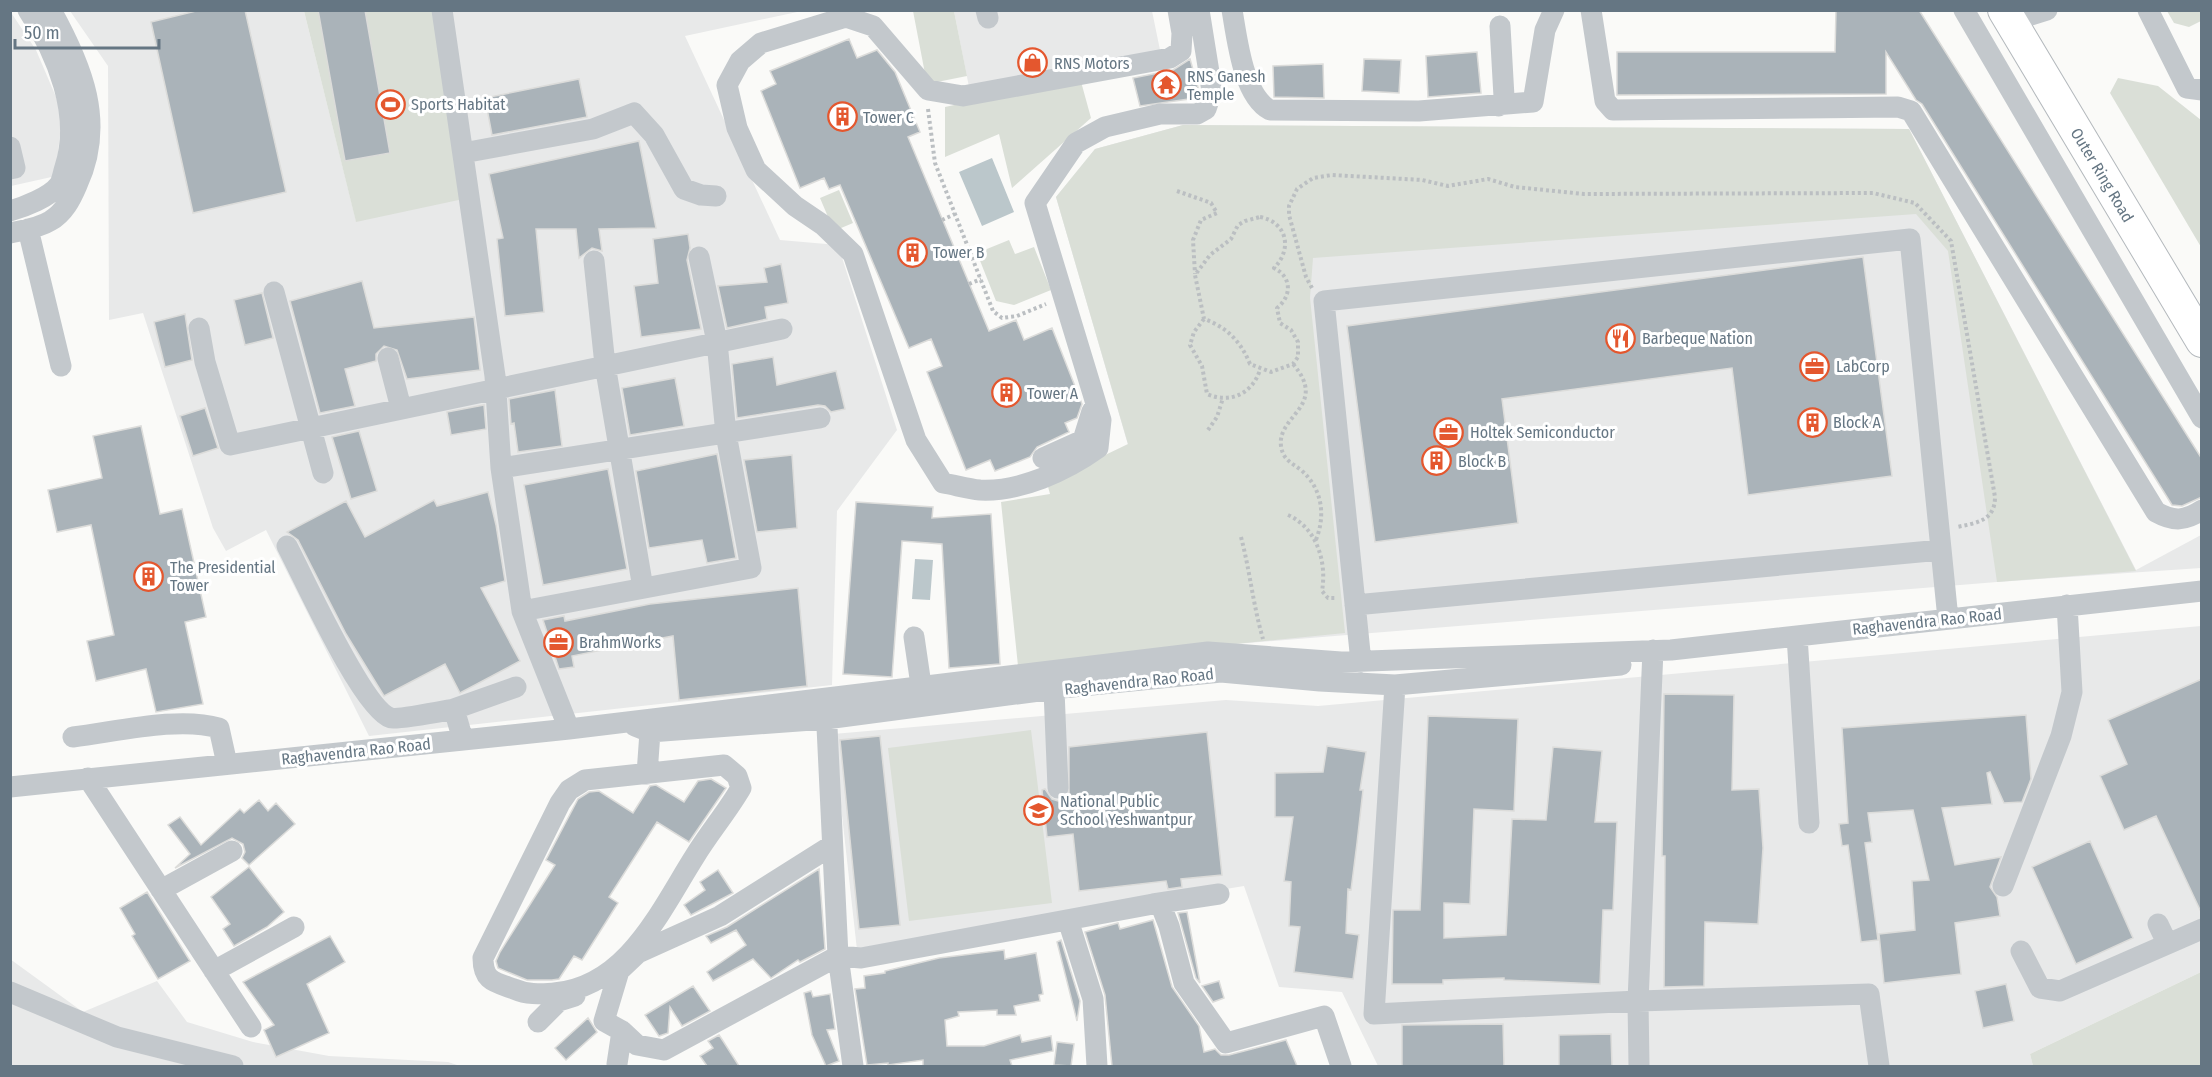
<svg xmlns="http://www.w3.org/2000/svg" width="2212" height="1077" font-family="'Fira Sans Condensed',sans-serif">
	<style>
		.built { fill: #e8e9e9 }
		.green { fill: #dadfd7 }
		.water { fill: #bbc7cb }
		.building { fill: #aab3b9; stroke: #dcdcda; stroke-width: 1.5 }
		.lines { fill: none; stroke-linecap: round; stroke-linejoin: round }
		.highway-casing { stroke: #b4b9bd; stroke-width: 34 }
		.path { stroke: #bbbfc2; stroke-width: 4; stroke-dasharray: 3 3; stroke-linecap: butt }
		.minor { stroke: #c3c8cc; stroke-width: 21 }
		.highway { stroke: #fff; stroke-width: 32 }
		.labels { text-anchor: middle; stroke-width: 6; stroke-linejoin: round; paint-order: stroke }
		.poi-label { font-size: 16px; fill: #657683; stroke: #fff; text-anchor: start }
		.street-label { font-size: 16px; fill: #657683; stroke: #fff }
	</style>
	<rect width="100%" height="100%" fill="#fafaf8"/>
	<path class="built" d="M10 11 36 50 62 111 56 176 11 186Z
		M70 11H304L356 221 437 11H802L685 36 780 240 838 245 897 430 837 511 832 685 369 736 266 530 226 551 213 528 143 313 109 320 108 66Z
		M954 11H1152L1160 50 970 92Z
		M1183 125 1909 129 2136 570 2201 535V568L1997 582 1187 648 1056 197 1095 149Z
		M2201 626V972L2030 1054 2033 1066H1378L1342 992 1279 987 1244 886 857 950 833 734 1226 700 1318 706Z
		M10 959 83 1012 157 981 187 1022 253 1042 329 1056 448 1062 460 1066H11Z"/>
	<path class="green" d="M304 11H437L468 198 356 222Z
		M913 11H954L967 76 927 84Z
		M2167 11H2201V21L2189 27 2174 23Z
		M1080 78 1091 118 1012 188 999 134 945 157V107Z
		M2118 78 2158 86 2201 120V247L2110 93Z
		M1183 125 1909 129 2136 571 1997 582 1948 251 1916 214 1313 258 1310 298 1345 633 1018 666 1001 502 1050 494 1047 483 1128 444 1056 197 1095 149Z
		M839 190 853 223 834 231 820 198Z
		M1009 240 1015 254 1034 247 1051 290 1014 305 996 301 977 253Z
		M1031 730 1052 903 909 921 888 748Z
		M2201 972V1066H2033L2030 1054Z"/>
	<path class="water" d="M992 158 1014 212 982 226 959 172Z
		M915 559 933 560 930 600 912 599Z"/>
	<path class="building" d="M200 10H245L286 192 193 213 151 22Z
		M318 10H365L390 153 345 161Z
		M1836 10H1919L2202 459V497L2182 506 2172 505 1922 104 1916 100 1886 52V94L1617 95V52H1835Z
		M849 39 857 58 877 50 895 72 920 132 908 137 989 331 1016 320 1024 340 1052 328 1082 404 1077 418 1065 423 1069 432 1037 447 1030 457 995 471 990 460 966 470 927 372 942 366 931 339 909 348 840 185 829 189 824 178 800 188 761 91 776 84 770 71Z
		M1477 52 1481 93 1428 97 1426 56Z
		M1190 59 1199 91 1196 98 1140 106 1133 78 1173 70Z
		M1364 59 1401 60 1399 93 1362 91Z
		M1323 64 1324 98 1274 97 1273 66Z
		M579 79 587 117 492 135 485 98Z
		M639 141 656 228 599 229 602 251 592 248 579 258 576 229H536L544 312 505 316 497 239 503 238 489 174Z
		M688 234 690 248 687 260 701 329 641 337 634 286 658 283 653 239Z
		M1863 257 1892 476 1748 495 1732 368 1502 399 1518 523 1375 542 1347 326Z
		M781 264 788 303 765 307 767 319 727 328 718 286 767 282 764 268Z
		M362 281 374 328 474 317 480 370 407 379 397 350 384 346 376 354V361L345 369 355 406 320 413 290 301Z
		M262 293 273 338 245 345 234 300Z
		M185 314 192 360 165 367 154 322Z
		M773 357 777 385 836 371 845 409 831 412 825 406 818 405 737 418 732 364Z
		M675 378 684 426 630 435 622 388Z
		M555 390 562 446 518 452 514 423 511 424 509 399Z
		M484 405 486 429 451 435 447 412Z
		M205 408 218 448 193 456 180 416Z
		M141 426 160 514 182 509 206 617 185 622 203 704 156 712 146 669 96 681 87 641 114 635 91 525 57 532 48 490 102 478 93 436Z
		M359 431 377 491 351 499 332 437Z
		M717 454 736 558 707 563 702 540 649 548 636 471Z
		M792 455 797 528 757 532 744 460Z
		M608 469 627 569 543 585 524 485Z
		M488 492 496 525 505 581 481 588 520 661 460 693 445 664 384 696 346 634 298 540 287 532 346 501 365 537 434 500 437 506Z
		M856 502 933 507 932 518 991 514 1000 664 949 668 942 544 902 541 892 677 843 674Z
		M798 588 807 686 679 700 673 636 572 656 574 667 559 669 543 620 564 616 565 621 650 604Z
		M2202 679V914L2156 816 2124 830 2100 776 2127 764 2108 720Z
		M1664 694 1734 695 1732 790 1759 789 1763 848 1758 924 1705 922 1704 986 1664 987 1665 856H1662Z
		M2026 715 2031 779 2022 802 2004 803 1990 772 1987 773 1992 804 1942 808 1955 865 2001 857 1990 887 1997 897 2000 916 1955 923 1961 974 1884 983 1879 934 1915 930 1912 881 1929 880 1913 810 1868 813 1872 842 1865 843 1878 940 1861 942 1848 845 1842 846 1839 824 1848 823 1842 728Z
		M1428 716 1518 719 1514 811 1474 809 1470 904 1444 903V938L1506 935 1512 819 1546 820 1553 747 1602 751 1595 822H1617L1613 910H1603L1600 984 1504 980V978L1443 980V984H1392L1393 910H1420Z
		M1207 732 1222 875 1181 879 1182 887 1168 889 1166 881 1079 891 1073 834 1047 837 1042 790 1045 789 1052 799 1058 801 1069 794V747Z
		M880 736 900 925 859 929 840 740Z
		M1327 746 1366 752 1360 790H1363L1357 843 1351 890 1348 889 1346 933 1359 935 1353 979 1294 972 1300 927 1289 926 1291 882 1284 881 1293 817H1275V773L1323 772Z
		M711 779 726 788 689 842 657 822 609 897 618 903 582 960 574 956 559 979 552 980H527L498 968 496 961 500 952 555 865 546 860 578 799 589 792 599 791 633 813 650 786 656 785 684 802 698 781Z
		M259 800 268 811 276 803 295 824 249 865 242 858 245 852 243 844 232 838 175 868 190 854 168 825 180 817 201 845 240 809 244 813Z
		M2090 841 2133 938 2076 964 2032 867Z
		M249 867 284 912 267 927 234 946 223 929 230 924 211 897Z
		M819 869 825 949 800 962 798 960 771 978 753 959 713 981 707 972 746 945 736 930 711 943 706 936 727 927Z
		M718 870 733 893 691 915 684 905 705 890 700 882Z
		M147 892 190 961 158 979 132 936 135 934 120 908Z
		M1187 912 1200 983 1196 978 1178 913Z
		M1153 920 1172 987 1199 1026 1204 1052 1215 1049 1221 1055H1229L1286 1040 1297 1066H1112L1105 995 1085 932 1118 923 1120 929Z
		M330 936 345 962 307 984 329 1033 276 1057 264 1030 274 1025 243 982Z
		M1061 940 1080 1001 1077 1021 1057 942Z
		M1004 950 1005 959 1036 953 1043 994 1039 995 1040 1001 1014 1006 1016 1015H997V1010L958 1012 959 1016 945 1020 947 1046H984L1020 1035 1022 1042 1051 1036 1053 1051 1010 1060 1012 1066H923V1060L888 1065V1063L867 1065 855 989 865 988 864 976 885 973V971L939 958Z
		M1219 981 1224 998 1213 1002 1202 986Z
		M2006 984 2014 1021 1983 1028 1975 991Z
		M693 986 710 1011 682 1026 670 1007 668 1033 659 1036 645 1015Z
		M811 991 813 997 830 994 835 1029 827 1030 839 1061 826 1066 812 1035 804 993Z
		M588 1018 597 1032 566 1060 555 1048Z
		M1503 1024 1504 1066H1402V1025Z
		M1611 1034 1612 1066H1559V1035Z
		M719 1035 723 1041 739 1066H707L700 1056 713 1048 708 1041Z
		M1057 1042 1074 1044 1071 1066 1054 1065Z"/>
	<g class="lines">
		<defs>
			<g id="highway">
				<path id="s1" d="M2004 10 2202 341"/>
			</g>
		</defs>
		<use href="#highway" class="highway-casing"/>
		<path class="path" d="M928 109 935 163 993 311 1002 318 1017 316 1046 304
			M1177 191 1211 203 1217 213 1201 220 1193 240 1195 274
			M1260 217C1287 222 1293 249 1274 268 1292 277 1292 296 1277 308L1280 323 1291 330 1298 342V357L1293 364 1271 372 1250 364C1241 342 1227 327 1204 319L1195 275 1210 255 1231 239 1238 225 1245 221Z
			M942 220 955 214
			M969 284 981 279
			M1312 288 1306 277 1289 215V206L1297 189 1313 178 1332 175 1422 180 1448 186 1488 179 1515 187 1584 194 1873 193 1915 203 1951 241 1995 497C1995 521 1976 523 1957 527
			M1204 319 1194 332 1190 345 1202 366 1207 394C1230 404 1252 394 1260 370
			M1293 364C1329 406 1277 415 1281 446 1283 460 1292 463 1301 470 1323 489 1326 517 1315 542
			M1208 430 1217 417 1223 398
			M1288 515C1317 528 1327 562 1322 591L1328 598H1335
			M1241 537C1250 571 1253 605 1263 639"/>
		<path class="minor" d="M442 10 495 376 501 468 522 611 569 729
			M986 10 988 18
			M1178 10 1182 33 1181 51 1170 58 963 96 928 90 873 26 846 17 761 43 740 61 727 85 737 128 756 170 795 206 823 225 853 254 916 440 943 483C955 485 968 489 980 490 1020 492 1066 471 1098 448L1101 420 1035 203 1076 143 1105 127 1160 114H1197L1206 109 1212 91 1199 10
			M1232 10C1237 38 1243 96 1270 110L1419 111 1533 102 1545 30 1554 10
			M1591 10 1605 101 1613 110 1898 107 1911 111 2156 512C2174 522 2185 521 2202 510
			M1964 10 2202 418
			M2148 10 2187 88 2202 90
			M2031 15 2047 10
			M1499 106 1504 97 1500 26
			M10 147 15 168 10 169
			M463 153 593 129 634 113 654 135 684 189 701 195 716 196
			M10 211C24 207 50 197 59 185 62 181 63 173 65 167 82 115 57 54 28 10
			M28 229 61 366
			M10 233C23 230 39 228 50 221 64 213 71 199 77 185 106 123 82 66 51 10
			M594 261 605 365 643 588
			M274 292 323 473
			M199 328 205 362 230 445 782 329
			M388 358 401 408
			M1043 458 1083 440 1092 411
			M501 468 820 418
			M287 546C303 576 363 710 391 718 398 720 443 711 454 709L463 740
			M1355 605 1941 550
			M522 611 751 568 726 434 717 342 699 257
			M1797 636 1809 823
			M914 637 921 685
			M1361 662 1324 301 1910 239 1948 619
			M1395 685 1374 1014 1638 1001 1653 650
			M1054 690 1058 788
			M826 706 838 956 853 1066
			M454 709 516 687
			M635 726 650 732 826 719 1062 688 1221 672 1320 681 1395 685 1621 665
			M73 737C116 732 178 716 219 728L227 764
			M724 765 737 776 741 788C727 812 709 833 695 856 660 911 627 987 554 993 539 994 528 995 514 989 494 982 483 981 483 958L560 803 569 790 585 780Z
			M647 774 650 732
			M88 778 251 1027
			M10 787 569 729 1208 652 1341 662 1671 650 2202 591
			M831 846 720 916 638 953 619 971 604 1021 622 1031 637 1045 664 1050 838 956 861 958 1153 904 1219 894
			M2003 886 2061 736 2072 692 2067 605
			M161 890 232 851
			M1160 903 1169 926 1184 983 1226 1043 1324 1016 1341 1066
			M1068 920 1093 999 1097 1066
			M2158 924 2167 943
			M2021 951 2040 988 2060 991 2202 929
			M214 971 294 927
			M10 992 117 1037 233 1066
			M538 1022 559 1001 575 996
			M617 1064 622 1031
			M1639 1066 1638 1001 1869 994 1879 1066"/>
		<use href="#highway" class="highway"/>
	</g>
	<defs>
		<symbol id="shop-ring" viewBox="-11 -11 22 22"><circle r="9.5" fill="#fff" stroke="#e4572e" stroke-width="1.5"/><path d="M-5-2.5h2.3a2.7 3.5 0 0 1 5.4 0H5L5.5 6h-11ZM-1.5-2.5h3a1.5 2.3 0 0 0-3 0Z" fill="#e4572e"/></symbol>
		<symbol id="temple-ring" viewBox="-11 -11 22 22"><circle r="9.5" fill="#fff" stroke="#e4572e" stroke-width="1.5"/><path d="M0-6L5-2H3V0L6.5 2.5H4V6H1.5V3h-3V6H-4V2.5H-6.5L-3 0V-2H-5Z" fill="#e4572e"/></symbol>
		<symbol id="stadium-ring" viewBox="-11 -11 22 22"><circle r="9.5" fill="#fff" stroke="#e4572e" stroke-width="1.5"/><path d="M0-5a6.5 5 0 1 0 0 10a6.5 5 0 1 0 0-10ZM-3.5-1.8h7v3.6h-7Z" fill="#e4572e"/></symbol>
		<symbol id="building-ring" viewBox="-11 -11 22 22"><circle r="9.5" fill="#fff" stroke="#e4572e" stroke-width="1.5"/><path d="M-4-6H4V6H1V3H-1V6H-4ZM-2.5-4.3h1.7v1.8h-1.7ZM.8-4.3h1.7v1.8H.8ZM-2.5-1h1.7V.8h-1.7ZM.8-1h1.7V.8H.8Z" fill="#e4572e"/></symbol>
		<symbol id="restaurant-ring" viewBox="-11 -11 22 22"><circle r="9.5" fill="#fff" stroke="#e4572e" stroke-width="1.5"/><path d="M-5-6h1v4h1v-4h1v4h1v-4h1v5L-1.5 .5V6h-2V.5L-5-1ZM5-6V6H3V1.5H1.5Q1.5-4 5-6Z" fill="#e4572e"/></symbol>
		<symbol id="office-ring" viewBox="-11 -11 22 22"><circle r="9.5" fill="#fff" stroke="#e4572e" stroke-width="1.5"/><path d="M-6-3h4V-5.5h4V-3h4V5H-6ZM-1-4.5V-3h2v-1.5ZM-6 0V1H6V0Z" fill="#e4572e"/></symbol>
		<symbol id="school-ring" viewBox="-11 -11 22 22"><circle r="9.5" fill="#fff" stroke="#e4572e" stroke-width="1.5"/><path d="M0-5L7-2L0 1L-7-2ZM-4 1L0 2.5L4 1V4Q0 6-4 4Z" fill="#e4572e"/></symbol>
	</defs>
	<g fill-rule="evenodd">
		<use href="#shop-ring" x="1016" y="46" width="33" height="33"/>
		<use href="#temple-ring" x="1150" y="68" width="33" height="33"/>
		<use href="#stadium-ring" x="374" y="88" width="33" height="33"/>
		<use href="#building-ring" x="826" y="100" width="33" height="33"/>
		<use href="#building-ring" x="896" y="236" width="33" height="33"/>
		<use href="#restaurant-ring" x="1604" y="322" width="33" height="33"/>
		<use href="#office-ring" x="1798" y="350" width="33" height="33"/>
		<use href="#building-ring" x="990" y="376" width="33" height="33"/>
		<use href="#building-ring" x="1796" y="406" width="33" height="33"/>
		<use href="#office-ring" x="1432" y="416" width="33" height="33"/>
		<use href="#building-ring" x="1420" y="444" width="33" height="33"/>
		<use href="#building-ring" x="132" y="560" width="33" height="33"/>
		<use href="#office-ring" x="542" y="626" width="33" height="33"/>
		<use href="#school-ring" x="1022" y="794" width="33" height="33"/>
	</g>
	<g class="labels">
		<g class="poi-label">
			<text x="1054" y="69">RNS Motors</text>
			<text x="1187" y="82">RNS Ganesh<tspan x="1187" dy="18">Temple</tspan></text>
			<text x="411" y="110">Sports Habitat</text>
			<text x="863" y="123">Tower C</text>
			<text x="933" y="258">Tower B</text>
			<text x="1642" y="344">Barbeque Nation</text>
			<text x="1836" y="372">LabCorp</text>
			<text x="1027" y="399">Tower A</text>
			<text x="1833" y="428">Block A</text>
			<text x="1470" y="438">Holtek Semiconductor</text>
			<text x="1458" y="467">Block B</text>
			<text x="170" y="573">The Presidential<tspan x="170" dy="18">Tower</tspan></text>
			<text x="579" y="648">BrahmWorks</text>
			<text x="1060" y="807">National Public<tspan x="1060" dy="18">School Yeshwantpur</tspan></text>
		</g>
		<g class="street-label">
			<text dy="6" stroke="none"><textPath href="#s1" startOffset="192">Outer Ring Road</textPath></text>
			<text transform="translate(1927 621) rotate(-6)" y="6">Raghavendra Rao Road</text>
			<text transform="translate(1139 681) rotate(-6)" y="6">Raghavendra Rao Road</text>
			<text transform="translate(356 751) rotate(-6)" y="6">Raghavendra Rao Road</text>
		</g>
	</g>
	<rect width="2212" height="1077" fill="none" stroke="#657683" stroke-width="24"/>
	<path d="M15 39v9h144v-9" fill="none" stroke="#657683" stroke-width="3"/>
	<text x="24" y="39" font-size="18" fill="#657683" stroke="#ffffff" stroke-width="4.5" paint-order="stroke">50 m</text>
</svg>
